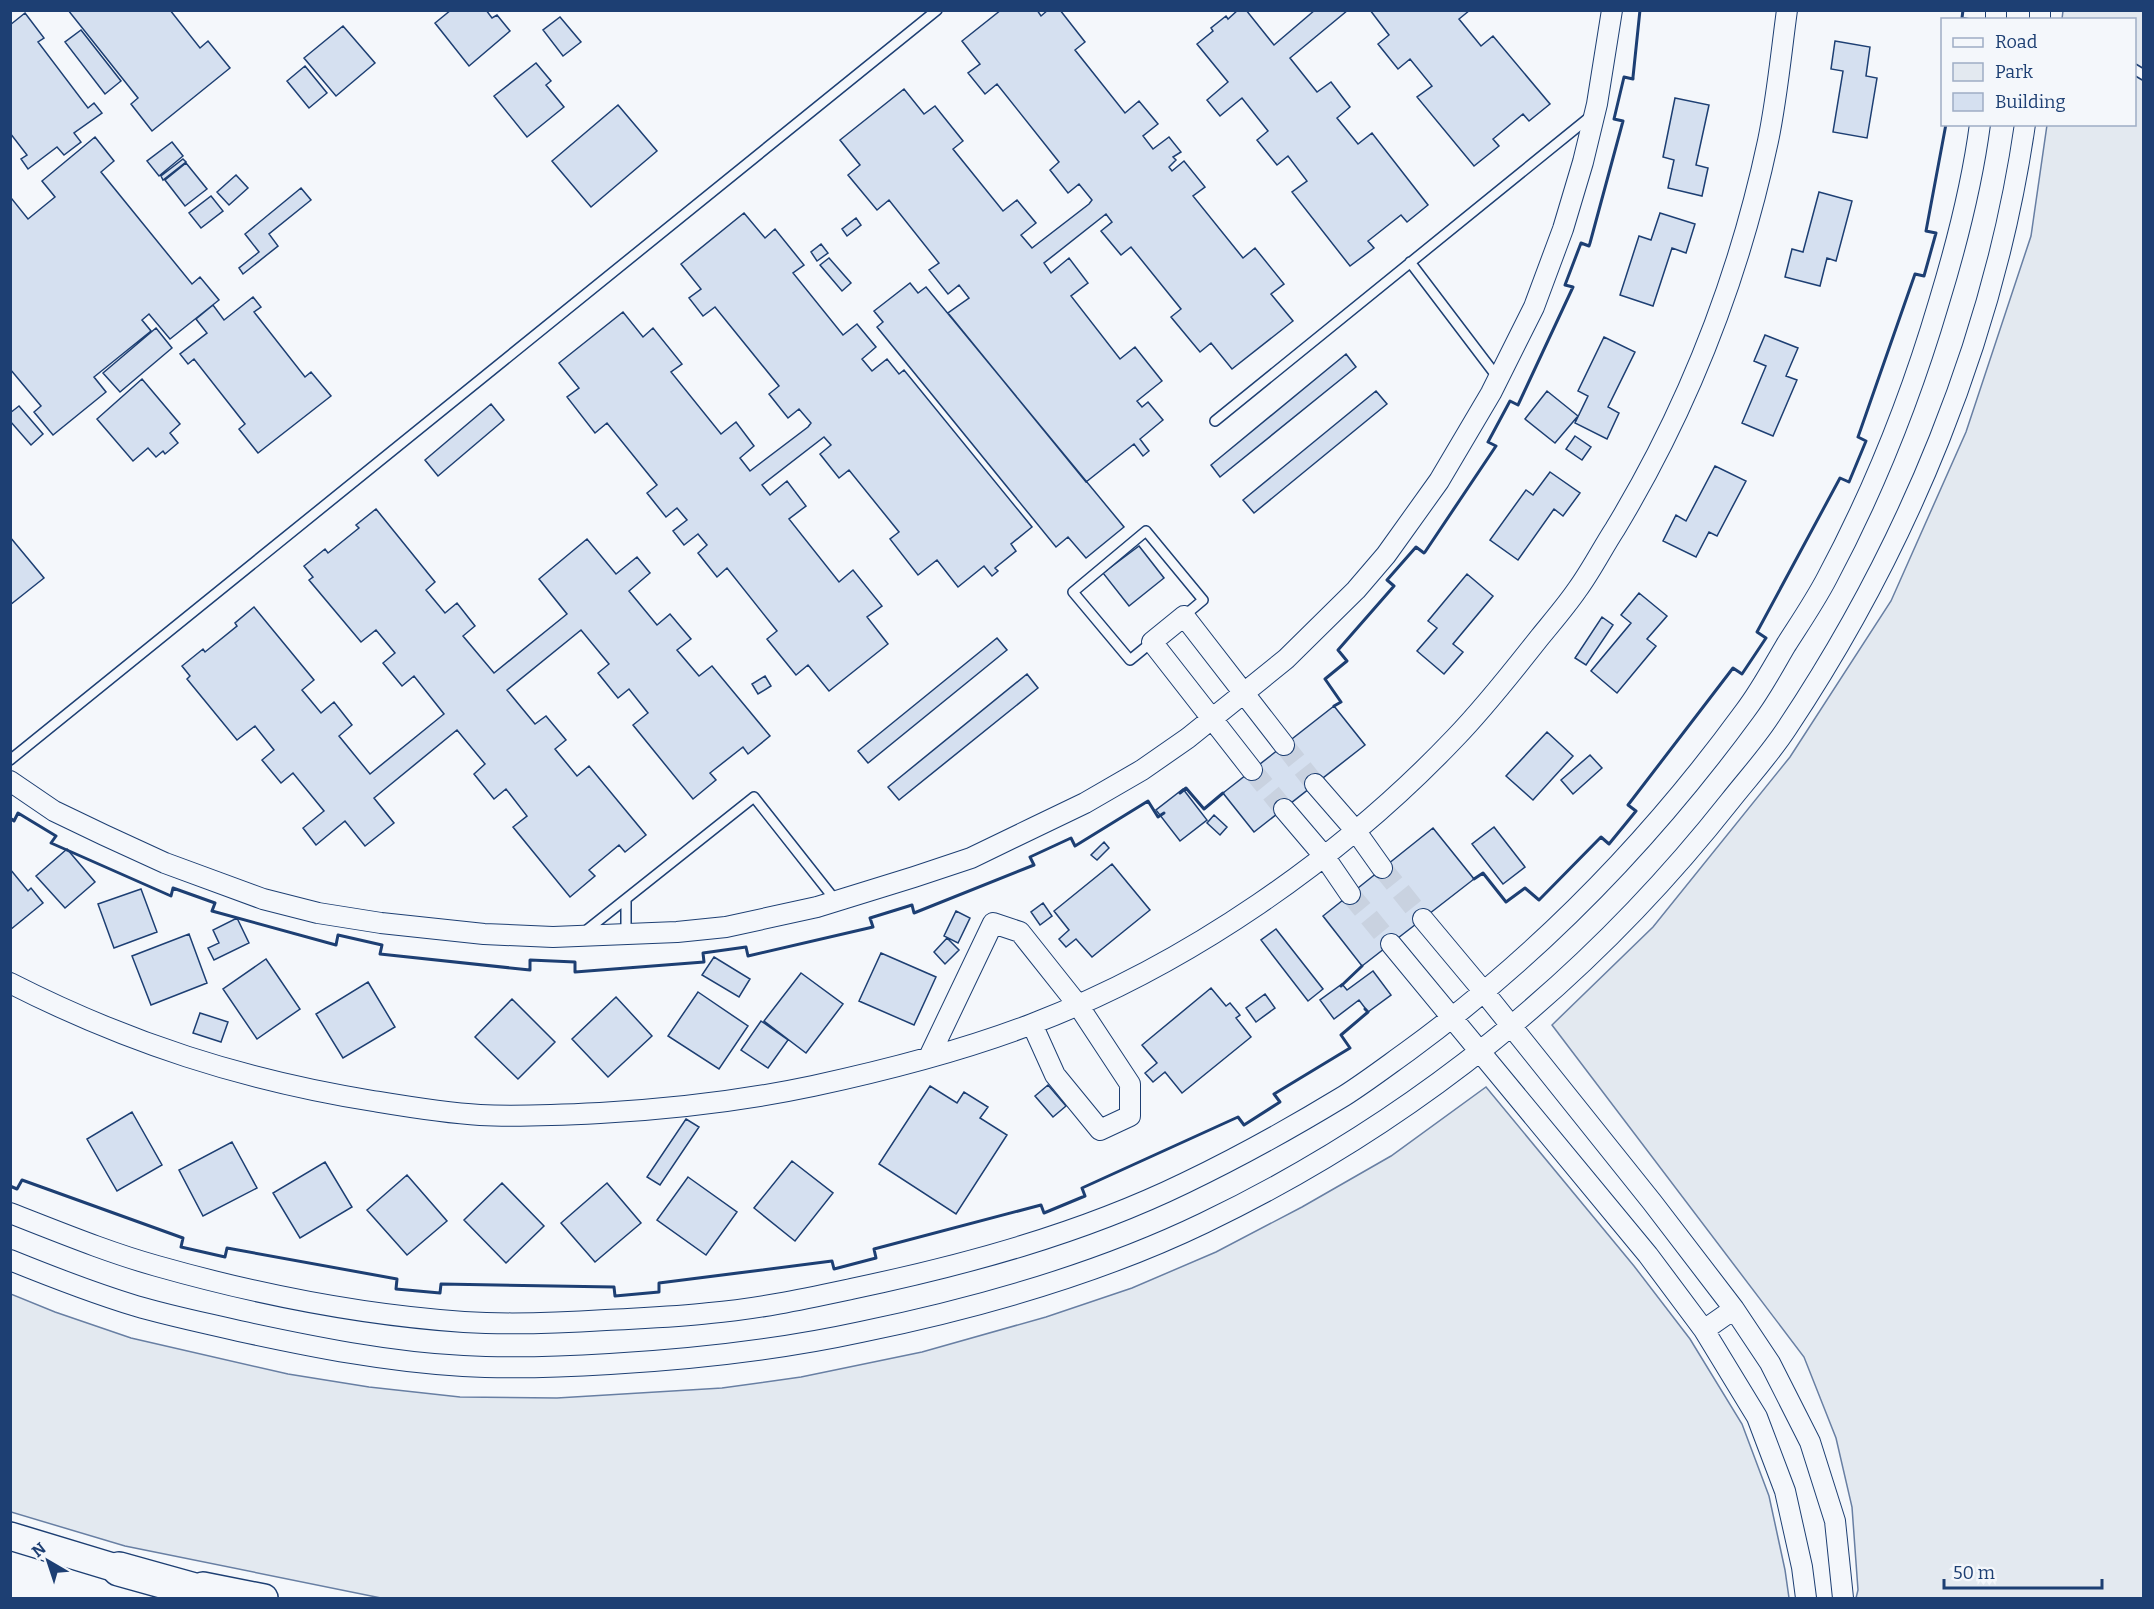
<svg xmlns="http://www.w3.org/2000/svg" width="2154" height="1609" font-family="Bitter,serif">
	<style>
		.green { fill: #e3e9f0; stroke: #687fa3; stroke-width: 1.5 }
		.building { fill: #d5e0f0; stroke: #1d3f73; stroke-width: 1.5 }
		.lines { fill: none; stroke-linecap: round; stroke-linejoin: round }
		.minor-tunnel { stroke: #c9d2e0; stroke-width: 20; stroke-dasharray: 20 10; stroke-linecap: butt }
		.service-casing { stroke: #1d3f73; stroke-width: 12 }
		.minor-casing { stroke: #1d3f73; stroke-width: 22 }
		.secondary-casing { stroke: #1d3f73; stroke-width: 30 }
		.motorway-casing { stroke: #1d3f73; stroke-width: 36 }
		.service { stroke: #f4f7fb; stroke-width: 9 }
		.minor { stroke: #f4f7fb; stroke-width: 20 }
		.secondary { stroke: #f4f7fb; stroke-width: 27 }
		.motorway { stroke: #f4f7fb; stroke-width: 33 }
		.wall { stroke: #1d3f73; stroke-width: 3 }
	</style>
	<rect width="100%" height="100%" fill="#f4f7fb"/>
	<path class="green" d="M2063 11H2143V1598H1856L1858 1590 1852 1507 1836 1438 1804 1357 1552 1025 1653 927 1790 757 1891 601 1966 432 2031 236 2047 125 2134 124V20L2062 19Z
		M1486 1087 1634 1266 1690 1339 1742 1424 1769 1496 1785 1570 1789 1598H381L125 1546 11 1512V1294L55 1312 131 1338 288 1374 369 1387 460 1397 557 1398 722 1388 801 1377 922 1352 1046 1317 1132 1288 1216 1252 1302 1207 1391 1156Z"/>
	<path class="building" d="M68 10H170L200 48 208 41 230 68 152 131 131 104 138 98Z
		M451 10H486L492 18 497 15 510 31 469 66 435 23Z
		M1001 10H1037L1041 16 1048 10H1060L1085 42 1075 50 1125 113 1139 101 1158 124 1143 136 1153 149 1169 137 1181 152 1173 157 1176 160 1169 167 1172 171 1184 161 1205 187 1193 196 1243 258 1255 248 1284 284 1271 294 1293 321 1232 369 1211 343 1200 352 1171 317 1181 309 1131 247 1121 255 1101 231 1112 222 1106 214 1044 263 1051 273 1069 258 1088 283 1071 296 1120 359 1135 347 1162 381 1137 401 1142 407 1148 402 1163 420 1140 439 1149 451 1143 456 1134 444 1086 482 948 313 969 298 959 285 948 294 929 270 939 263 889 200 877 210 848 175 860 165 840 140 904 89 924 114 935 106 963 141 953 149 1003 211 1017 200 1036 223 1021 235 1032 248 1089 204 1092 200 1079 184 1068 193 1050 170 1059 162 997 84 985 94 968 73 980 64 962 41Z
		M1238 10H1246L1274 45 1315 10H1348L1290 58 1317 92 1331 82 1350 107 1337 118 1358 144 1372 133 1428 205 1407 222 1401 215 1368 241 1374 248 1350 266 1292 192 1307 181 1288 156 1277 165 1257 140 1268 131 1242 98 1220 116 1207 100 1228 82 1197 44 1213 31 1211 28 1226 16 1228 19Z
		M1370 10H1470L1459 19 1481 46 1493 36 1550 104 1529 121 1523 114 1493 139 1499 146 1474 166 1417 97 1432 86 1410 59 1398 69 1378 44 1389 35Z
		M25 13 44 38 38 42 88 108 94 103 102 113 74 133 81 142 64 155 57 147 28 169 21 159 27 155 10 133V25Z
		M560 17 581 42 563 56 543 30Z
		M343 26 375 63 336 96 304 58Z
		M81 30 121 81 105 94 65 42Z
		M1835 41 1870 47 1866 76 1877 78 1867 138 1833 132 1843 71 1831 69Z
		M536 63 551 81 546 85 564 107 527 137 494 96Z
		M305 66 327 93 309 108 287 81Z
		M1675 98 1709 105 1696 165 1708 168 1702 196 1668 188 1674 160 1663 157Z
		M618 105 657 151 591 207 552 161Z
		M95 137 114 161 101 172 192 284 200 277 219 300 170 339 149 314 142 320 151 331 94 377 106 392 53 435 34 412 41 406 10 369V201L12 199 28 219 55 197 42 181Z
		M172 142 183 156 159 176 147 161Z
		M183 159 186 162 163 180 161 176Z
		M186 163 207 189 185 206 165 180Z
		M236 175 248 188 229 205 217 192Z
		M301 188 311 200 269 234 278 246 243 274 239 268 259 252 245 234Z
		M1819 192 1852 201 1836 261 1827 258 1820 286 1785 277 1792 249 1803 252Z
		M211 196 223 211 201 228 189 213Z
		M744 213 765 238 775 229 804 265 793 273 843 335 857 324 876 347 862 359 872 371 887 359 899 374 904 370 1032 527 1011 544 1016 551 995 568 998 571 992 576 984 566 958 587 937 560 918 575 890 539 899 532 849 470 839 478 820 454 831 445 824 437 762 485 770 495 787 481 806 506 789 519 839 582 853 570 882 606 867 617 888 644 829 691 808 665 796 675 767 639 777 631 727 568 717 577 698 553 707 545 698 534 684 545 673 531 687 520 677 508 666 517 647 493 657 485 607 423 595 433 567 397 579 388 559 363 623 312 643 337 653 328 682 364 671 372 721 434 736 422 754 446 740 458 750 471 808 427 811 423 799 409 788 418 769 394 779 386 715 307 703 316 689 298 701 289 681 264Z
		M1660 213 1695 224 1686 253 1672 248 1653 306 1620 295 1639 236 1651 240Z
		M856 218 861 225 847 236 842 229Z
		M821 244 828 253 817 261 811 252Z
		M829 258 851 283 842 291 820 265Z
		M910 283 918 293 926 287 1124 527 1086 558 1068 537 1056 547 877 327 883 322 874 311Z
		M253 297 261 307 254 312 305 377 311 372 331 396 258 453 239 429 245 424 194 359 188 364 180 354 207 333 196 319 213 305 224 320Z
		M156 328 172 348 120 392 103 373Z
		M1765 335 1798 348 1786 376 1797 380 1773 436 1742 423 1766 366 1754 361Z
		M1604 337 1635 352 1608 407 1619 413 1607 439 1575 423 1588 396 1578 391Z
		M1346 354 1356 367 1220 477 1211 465Z
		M142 379 180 424 170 433 178 443 165 454 163 451 156 457 148 448 133 461 97 419Z
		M1376 391 1387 404 1254 513 1243 500Z
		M1547 391 1578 416 1555 443 1525 419Z
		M491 404 504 420 438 476 425 460Z
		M19 406 43 434 31 445 10 421V413Z
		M1575 436 1591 447 1582 460 1566 449Z
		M1715 466 1746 481 1717 536 1709 532 1696 557 1663 541 1676 515 1686 521Z
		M1550 472 1580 493 1563 516 1554 509 1518 560 1490 540 1526 490 1533 495Z
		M376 509 435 582 426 590 445 613 457 603 475 626 463 636 494 673 567 614 539 579 587 539 616 574 637 557 650 573 629 591 657 625 670 614 691 639 677 650 699 676 712 666 770 736 748 754 743 747 710 773 716 780 693 799 633 725 648 713 629 689 618 698 598 673 609 664 581 630 507 690 535 724 546 716 566 740 555 749 577 776 589 766 646 835 625 852 619 845 589 870 595 876 570 897 513 827 527 816 506 789 494 799 474 774 485 764 457 730 374 798 394 823 365 846 345 821 316 845 303 828 324 811 293 773 281 783 262 760 274 750 255 726 237 740 187 679 190 676 182 666 203 649 205 652 237 626 235 623 254 607 314 680 302 690 321 713 334 702 352 725 339 736 370 774 444 714 414 676 402 686 383 663 395 653 376 630 361 642 309 580 313 577 304 566 325 549 328 553 359 528 356 525Z
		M10 537 44 578 10 605Z
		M1139 546 1164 578 1129 606 1103 573Z
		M1467 574 1493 596 1453 644 1463 652 1444 674 1417 651 1437 628 1428 621Z
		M1639 593 1667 616 1647 639 1656 646 1617 693 1591 671 1631 623 1621 615Z
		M1602 617 1613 625 1586 665 1575 658Z
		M997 638 1007 650 868 763 858 751Z
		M1027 674 1038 688 899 800 888 787Z
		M765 676 771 686 758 694 752 684Z
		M1334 706 1365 745 1254 832 1223 793Z
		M1547 732 1573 756 1533 800 1506 776Z
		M1590 755 1602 768 1573 794 1561 780Z
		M1183 789 1207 820 1180 841 1156 810Z
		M1214 815 1227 827 1220 835 1207 823Z
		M1494 827 1525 867 1503 884 1472 844Z
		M1433 828 1474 879 1362 966 1323 916Z
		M1104 842 1109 848 1097 860 1091 855Z
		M67 849 95 882 65 908 36 876Z
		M1112 864 1150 910 1092 957 1076 939 1066 947 1059 939 1069 930 1054 911Z
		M10 869 28 891 31 888 43 903 10 930Z
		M141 889 157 932 114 948 98 904Z
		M1043 903 1052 916 1040 925 1031 912Z
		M956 911 970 918 958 943 944 936Z
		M237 918 249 943 214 960 208 948 219 943 213 930Z
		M1276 929 1323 989 1308 1001 1261 940Z
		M189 934 207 983 151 1005 132 956Z
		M947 938 959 950 945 964 934 952Z
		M881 953 936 977 914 1025 859 1001Z
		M714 957 750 979 739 997 702 975Z
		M266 959 300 1009 257 1039 223 989Z
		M1373 971 1391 995 1368 1012 1359 1000 1334 1019 1320 1000 1342 984 1347 990Z
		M801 973 843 1004 806 1053 764 1021Z
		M368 982 395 1027 343 1058 316 1014Z
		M1211 988 1226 1006 1230 1003 1240 1015 1236 1018 1251 1037 1182 1093 1165 1072 1153 1082 1145 1073 1157 1063 1142 1045Z
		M698 992 748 1026 719 1069 668 1036Z
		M1265 994 1275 1008 1256 1022 1246 1008Z
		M616 997 652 1036 608 1077 572 1039Z
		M512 999 555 1042 518 1079 475 1037Z
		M200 1013 228 1022 221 1042 193 1033Z
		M761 1021 788 1040 768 1068 741 1050Z
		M1048 1085 1066 1106 1053 1117 1035 1096Z
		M930 1086 957 1103 964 1092 988 1107 980 1118 1007 1135 956 1214 879 1164Z
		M132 1112 162 1165 117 1191 87 1139Z
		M686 1119 699 1127 660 1185 647 1177Z
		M232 1142 257 1188 203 1216 179 1170Z
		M792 1161 833 1193 795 1241 754 1208Z
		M325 1162 352 1207 300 1238 273 1193Z
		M407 1175 447 1221 407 1255 367 1210Z
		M688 1177 737 1212 706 1255 657 1220Z
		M502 1183 544 1226 506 1263 464 1220Z
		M607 1183 641 1223 595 1262 561 1223Z"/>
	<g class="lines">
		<path class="minor-tunnel" d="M1284 745 1315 784
			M1252 770 1284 809
			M1382 868 1423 919
			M1350 894 1391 944"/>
		<defs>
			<path id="service" d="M2134 69 2144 75
				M1410 262 1498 378
				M1215 421 1591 116
				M1152 642 1130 660 1073 592 1146 531 1203 600 1184 616
				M10 760 937 10
				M583 933 754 797 836 901
				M626 935V899"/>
			<path id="minor" d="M1996 20V10
				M2040 20V10
				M1252 770 1152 642 1184 616 1284 745
				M10 781 54 811 104 835 165 863 263 899 318 913 381 923 484 934 553 937 677 932 726 927 817 907 914 877 971 858 1033 828 1085 803 1142 770 1188 738 1286 659 1356 590 1386 555 1439 481 1491 393 1534 307 1563 229 1583 162 1597 104 1612 10
				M1315 784 1355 830 1382 868
				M1284 809 1324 856 1350 894
				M1423 919 1484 992 1652 1202 1734 1309 1770 1363 1810 1442 1835 1521 1843 1598
				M1391 944 1648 1255 1704 1330 1757 1417 1785 1491 1802 1567 1806 1598
				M10 983C128 1043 243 1080 373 1101 409 1107 444 1113 480 1115 520 1117 560 1115 600 1113 672 1109 742 1101 813 1086 887 1070 962 1051 1032 1024 1187 965 1341 858 1455 738 1486 706 1513 671 1540 637 1553 621 1566 606 1577 590 1591 571 1602 549 1615 529 1687 410 1739 277 1768 141 1777 98 1781 54 1787 10
				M929 1057 993 923 1020 932 1078 1005 1130 1084V1116L1100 1130 1055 1075 1032 1024
				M10 1213C59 1232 107 1252 157 1266 256 1294 361 1315 464 1322 511 1325 559 1323 606 1320 641 1318 676 1317 710 1313 758 1309 804 1299 851 1289 965 1265 1080 1234 1185 1183 1239 1157 1293 1127 1344 1096 1366 1082 1387 1066 1408 1051 1538 956 1650 841 1745 711 1761 690 1773 667 1786 645 1800 623 1815 601 1827 578 1874 490 1911 397 1939 302 1957 243 1972 185 1980 124
				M10 1260C52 1277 93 1293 136 1306 170 1316 205 1323 239 1331 313 1347 388 1362 463 1366 512 1369 561 1367 610 1364 695 1359 778 1350 861 1332 978 1308 1096 1275 1204 1223 1410 1124 1588 981 1730 801 1749 777 1770 754 1787 728 1907 548 1994 339 2025 124
				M1704 1330 1734 1309"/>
			<path id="secondary" d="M10 1536 119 1569 139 1573
				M203 1586 264 1598"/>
			<path id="motorway" d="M119 1569 223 1598"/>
		</defs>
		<use href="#service" class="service-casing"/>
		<use href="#minor" class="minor-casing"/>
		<use href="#secondary" class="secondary-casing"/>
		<use href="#motorway" class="motorway-casing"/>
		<use href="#service" class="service"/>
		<use href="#minor" class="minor"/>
		<use href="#secondary" class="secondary"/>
		<use href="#motorway" class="motorway"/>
		<path class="wall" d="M1963 10 1962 18 1971 20
			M1334 706 1341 702 1325 679 1347 661 1338 650 1394 586 1387 580 1416 547 1424 553 1425 552 1496 446 1488 442 1510 401 1518 405 1573 287 1565 285 1581 243 1589 246 1590 243 1623 121 1614 119 1624 77 1633 79V77L1640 10
			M1180 793 1186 788 1204 809 1223 793
			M10 818 14 821 18 813 56 836 51 843 171 896 173 888 215 903 212 911 336 945 338 935 382 945 380 954 530 970V960L575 962V972L704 962 703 953 746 947 748 956 873 927 870 918 912 905 914 913 1034 865 1030 857 1071 838 1075 846 1148 801 1158 817 1164 813
			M1474 879 1483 873 1506 902 1525 888 1539 900 1601 837 1609 844 1636 811 1628 805 1733 668 1742 674 1766 638 1757 632 1840 478 1849 482 1866 441 1858 437 1915 274 1924 276 1936 233 1926 231 1946 124
			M1341 986 1362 966
			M10 1186 17 1189 22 1180 183 1238 181 1247 225 1257 227 1248 397 1279 396 1289 440 1293 441 1284 614 1287 615 1296 659 1292V1283L832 1261 834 1269 876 1258 874 1249 1041 1205 1044 1213 1085 1196 1082 1188 1238 1117 1244 1125 1280 1102 1274 1094 1350 1048 1341 1035 1368 1012 1365 1009"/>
	</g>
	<rect width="2154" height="1609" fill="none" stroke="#1d3f73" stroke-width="24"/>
	<rect x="1941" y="18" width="195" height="108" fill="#f4f7fb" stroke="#9eadc5" stroke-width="1.5"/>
	<rect x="1953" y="38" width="30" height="9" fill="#f4f7fb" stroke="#9eadc5" stroke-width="1.5"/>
	<text x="1995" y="48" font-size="18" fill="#1d3f73">Road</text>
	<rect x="1953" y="63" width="30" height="18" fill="#e3e9f0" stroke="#9eadc5" stroke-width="1.5"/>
	<text x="1995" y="78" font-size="18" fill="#1d3f73">Park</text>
	<rect x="1953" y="93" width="30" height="18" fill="#d5e0f0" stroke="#9eadc5" stroke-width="1.5"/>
	<text x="1995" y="108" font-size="18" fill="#1d3f73">Building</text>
	<g transform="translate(48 1561) rotate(321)" stroke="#f4f7fb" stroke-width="4.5" paint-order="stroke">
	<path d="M0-4.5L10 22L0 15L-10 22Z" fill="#1d3f73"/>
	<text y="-9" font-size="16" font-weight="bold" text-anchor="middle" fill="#1d3f73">N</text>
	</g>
	<path d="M1944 1579v9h158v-9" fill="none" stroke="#1d3f73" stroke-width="3"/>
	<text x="1953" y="1579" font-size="18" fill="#1d3f73" stroke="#f4f7fb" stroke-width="4.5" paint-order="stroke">50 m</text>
</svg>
